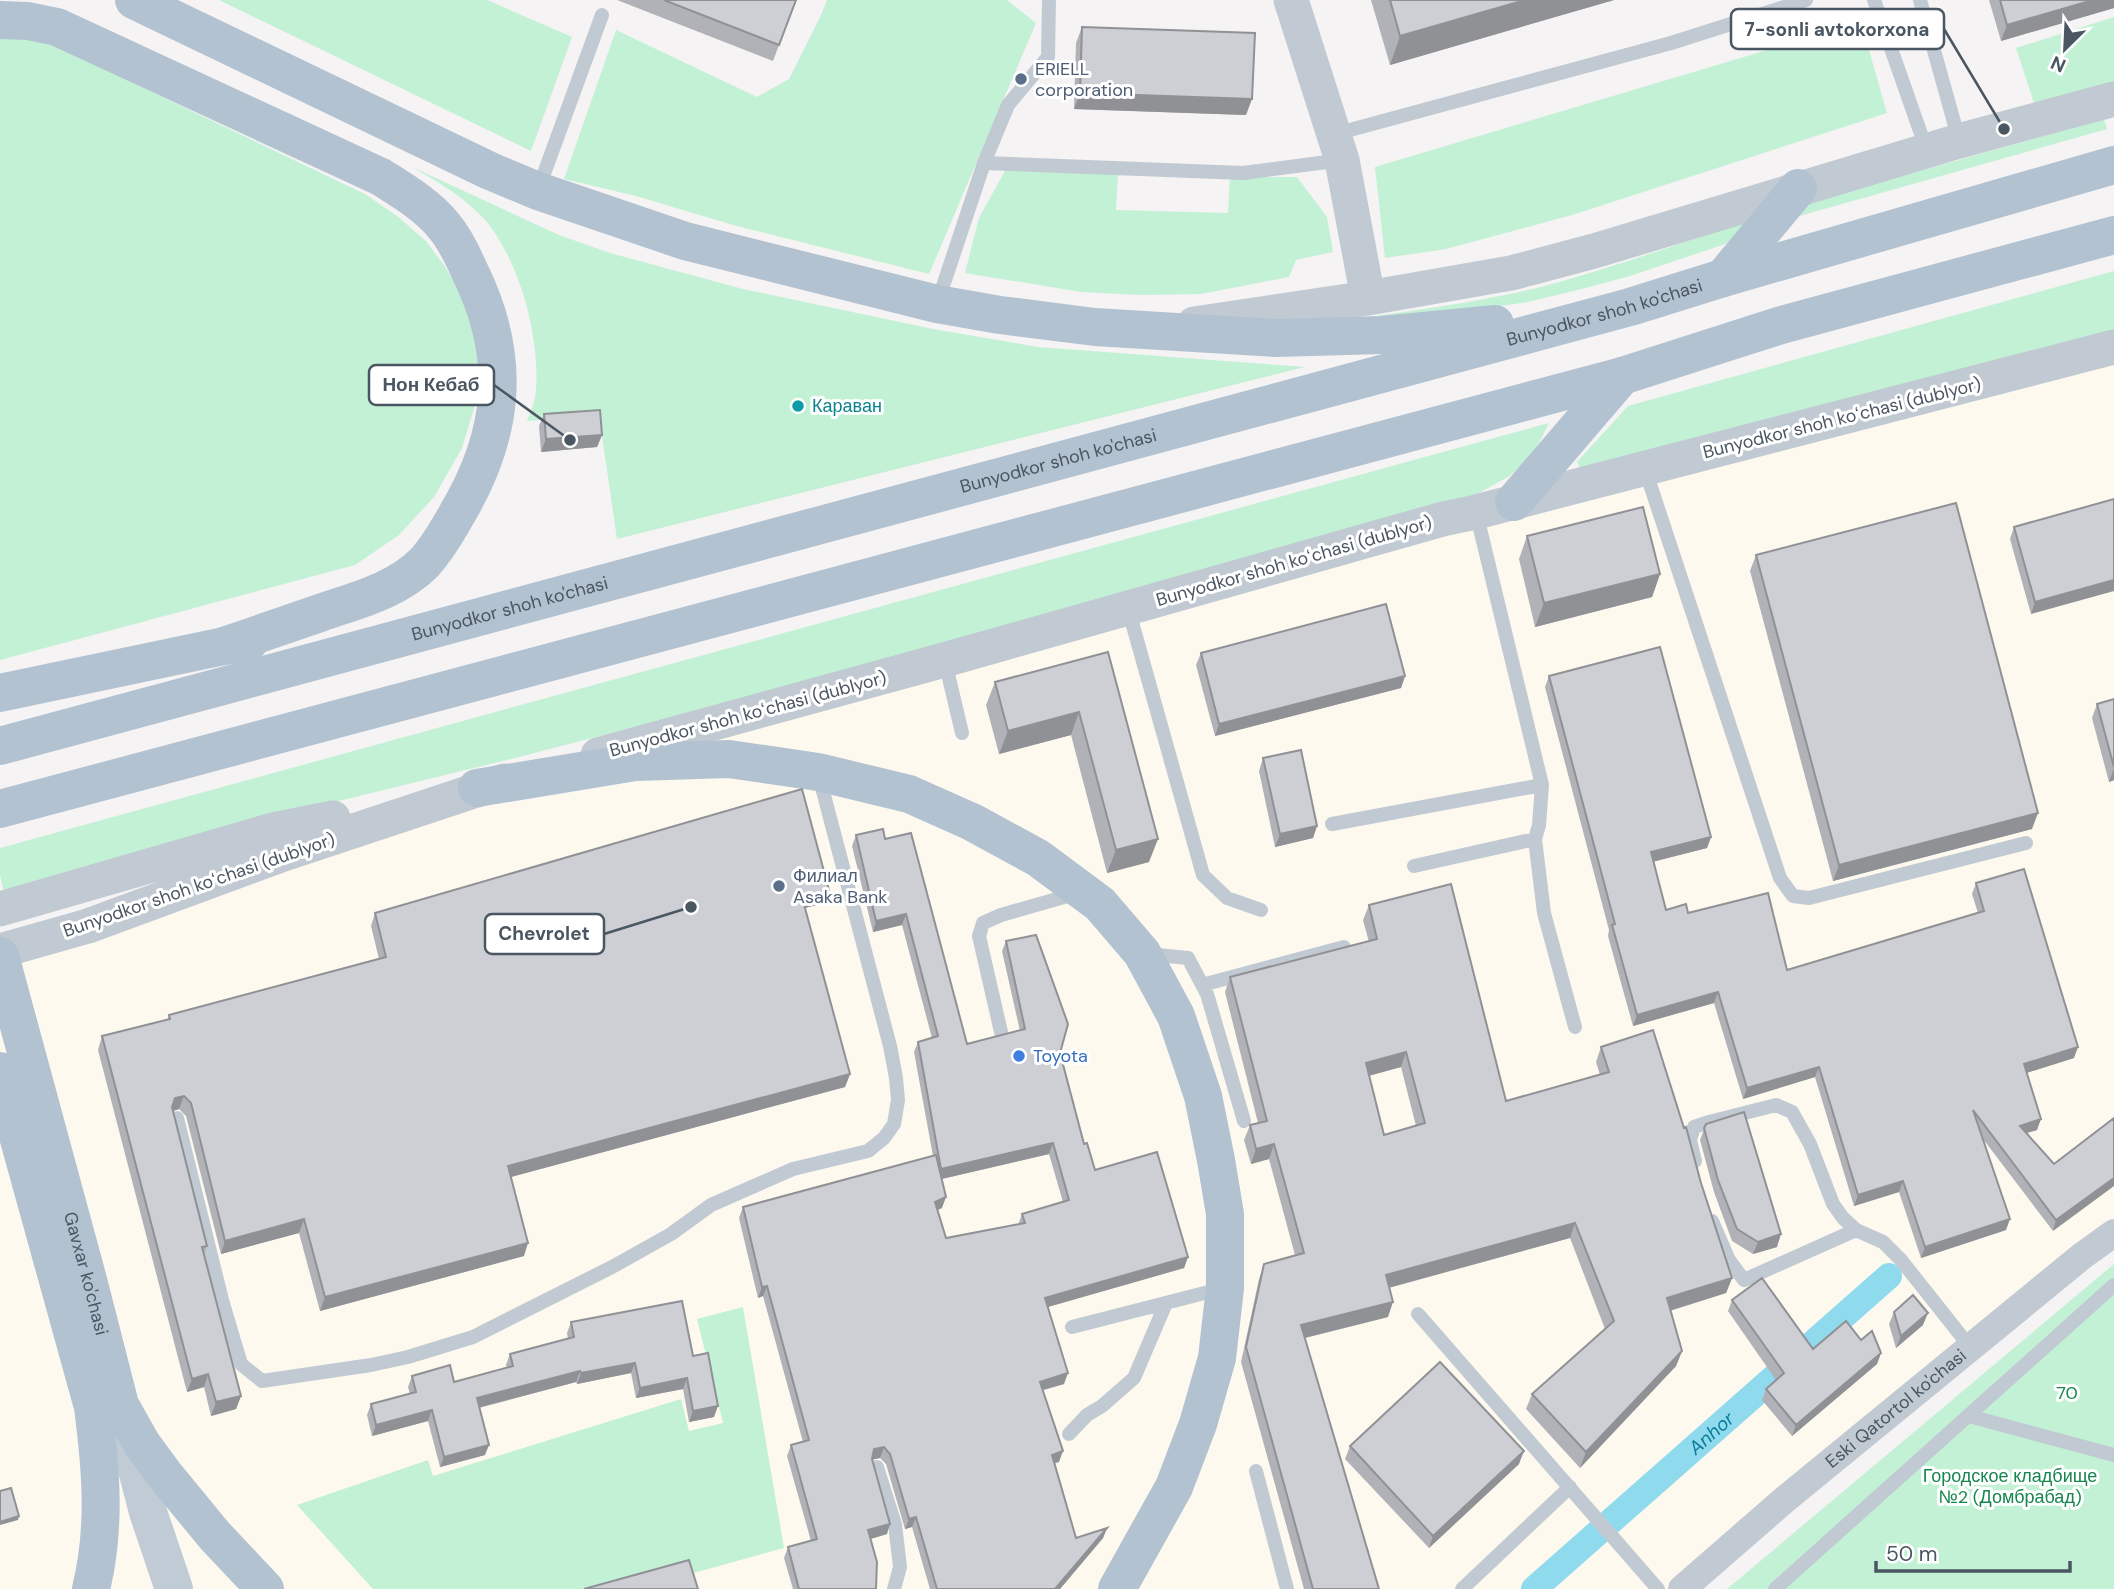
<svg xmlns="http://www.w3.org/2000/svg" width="2114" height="1589" font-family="'DM Sans',sans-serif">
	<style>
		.commercial { fill: #fdf9ef }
		.green { fill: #c3f1d5 }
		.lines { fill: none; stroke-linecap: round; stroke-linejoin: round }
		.canal { stroke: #90daee; stroke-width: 26 }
		.service { stroke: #c1cad2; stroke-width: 14 }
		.minor { stroke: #c1cad2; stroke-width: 28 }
		.tertiary { stroke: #c1cad2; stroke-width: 35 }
		.secondary { stroke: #c1cbd6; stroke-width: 38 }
		.primary { stroke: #b3c2d1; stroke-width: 38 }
		.wall { fill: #b0b2b7; fill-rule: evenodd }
		.shaded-wall { fill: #909195 }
		.building { fill: #cdcfd5; stroke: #909195; stroke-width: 2; fill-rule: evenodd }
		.service-dot { fill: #5c6f8a; stroke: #fff; stroke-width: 2.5 }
		.culture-dot { fill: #0f9aa8; stroke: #fff; stroke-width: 2.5 }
		.shop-dot { fill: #3f7fe0; stroke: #fff; stroke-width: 2.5 }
		.labels { text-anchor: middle; stroke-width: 6; stroke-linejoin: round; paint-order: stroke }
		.service-label { font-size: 18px; fill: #4e5e75; stroke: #fff; text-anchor: start }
		.street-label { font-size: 18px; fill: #4a5661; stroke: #fff }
		.culture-label { font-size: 18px; fill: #0d838f; stroke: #fff; text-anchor: start }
		.shop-label { font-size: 18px; fill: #366cbe; stroke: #fff; text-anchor: start }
		.park-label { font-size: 18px; fill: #17864f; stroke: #fff }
		.water-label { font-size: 19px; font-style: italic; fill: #0c7c9b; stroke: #fff }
		.leader { fill: none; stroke: #4a5661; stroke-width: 2.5 }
		.callout-dot { fill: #4a5661; stroke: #fff; stroke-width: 2.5 }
		.callout { fill: #fff; stroke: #4a5661; stroke-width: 2.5 }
		.callout-label { font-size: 19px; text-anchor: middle; font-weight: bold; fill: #4a5661 }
	</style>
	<rect width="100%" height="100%" fill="#f5f3f3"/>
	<path class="commercial" d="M2114 347V1233L1682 1589H0V951L278 856Z"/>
	<path class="green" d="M219 0H487L572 37 531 151Z
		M827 0H1007L1036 23 929 274 733 225 636 196 564 179 616 30 757 97 789 79 822 13Z
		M2114 17V83L2035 106 2016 48Z
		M1861 22 1887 113 1572 215 1446 249 1385 258 1375 167Z
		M0 37 41 39 365 194 397 216 426 241 444 265 461 292 481 356 478 395 462 448 434 497 399 535 355 565 0 660Z
		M2104 119 2107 129 1796 217 1810 202Z
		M412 167 559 235 610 253 743 289 933 329 1038 347 1305 367 617 539 599 415 527 421C531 411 535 401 536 390 540 337 520 262 486 221 465 197 439 183 412 167Z
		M1007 167 1118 173 1116 210 1228 213 1230 177H1297L1327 217 1333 252 1296 260 1289 277 1201 294 1140 295 1081 292 965 273 979 218Z
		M1750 220 1731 242 1630 276 1578 290 1527 302 1475 310 1367 317C1425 309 1484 301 1541 287 1612 268 1681 243 1750 220Z
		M2114 271V333L1582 471 1577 462 1628 406Z
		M1549 423 1532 457 1508 477 1477 494 716 706 511 759 314 807 4 892 0 875V848Z
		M2114 1264V1589H1727Z
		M743 1307 784 1548 636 1589H373L297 1505 428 1460 433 1476 681 1399 689 1431 723 1423 697 1319Z"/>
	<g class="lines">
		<path class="canal" id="s1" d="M1534 1589 1889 1276"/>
		<path class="service" d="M1874 0 1927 151
			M1920 0 1959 140
			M1335 134 1671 43 1806 0
			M984 163 1243 173 1342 160
			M538 190 602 15
			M937 304 984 163 1008 105 1048 57 1049 0
			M1645 469 1780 878 1793 896 1809 898 2026 843
			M1476 512 1542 785 1539 825 1535 839 1544 913 1575 1027
			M1128 608 1203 875 1227 898 1261 910
			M945 661 962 733
			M1332 824 1542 785
			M1414 866 1535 839
			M1147 954 1188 958 1207 994 1244 1121
			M1202 985 1344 947
			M1001 1032 979 936 983 923 1001 915 1078 893
			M177 1118 222 1300 241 1364 262 1381 371 1365 408 1357 473 1337 612 1267 671 1234 711 1205 793 1169 868 1151 884 1138 894 1124 898 1100 896 1078 890 1046 819 776
			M1695 1161 1690 1140 1694 1127 1709 1122 1776 1105 1792 1112 1810 1144 1833 1204 1843 1218 1856 1230 1883 1242 1901 1260 1970 1347
			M1712 1221 1729 1260 1744 1280 1856 1230
			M1418 1314 1658 1589
			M1072 1327 1224 1288
			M1969 1416 2114 1455
			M1069 1434 1087 1415 1102 1406 1134 1378 1166 1303
			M877 1467 895 1524 900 1567 894 1589
			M1256 1471 1287 1589
			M1462 1589 1570 1487
			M1775 1589 2114 1285"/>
		<path class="minor" id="s2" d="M1682 1589 1783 1501 2082 1256 2114 1233"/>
		<path class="tertiary" d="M1291 0 1342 160 1368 298
			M1194 324 1368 298 1511 273 1594 251 1959 141 2114 99
			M598 755 944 660 1443 519 1476 512 2114 347
			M0 909 273 830 333 818
			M0 951 88 926 278 856 504 781"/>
		<path class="secondary" d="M124 1420 148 1512 174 1589"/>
		<g class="primary">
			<path d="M134 0 490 171 538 191 685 241 937 304 1000 315 1095 327 1276 338 1382 335 1495 324"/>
			<path d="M0 20 28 21 57 27 381 177C403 191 427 205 444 226 455 239 463 256 470 272 512 357 505 433 457 514 448 530 437 549 424 563 396 591 357 600 320 613 288 624 256 635 224 646"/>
			<path d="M1723 278 1798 188"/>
			<path d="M1514 502 1622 376"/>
			<path d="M0 693 224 646 249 642"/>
			<path id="s3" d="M0 746 1630 307 1723 278 2114 165"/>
			<path d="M477 788 635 762 729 759 818 772 909 794 972 822 1038 858 1100 904 1142 953 1176 1016 1203 1096 1216 1160 1225 1214V1288L1217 1358 1198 1424 1174 1487 1117 1589"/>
			<path d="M0 809 1622 376 1778 326 2114 235"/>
			<path id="s4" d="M0 956 88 1280 120 1405 142 1444 164 1474 215 1536 265 1589"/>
			<path d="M0 1071 93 1407C101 1469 106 1528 91 1589"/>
		</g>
	</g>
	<path class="wall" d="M617 0H796L773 61Z
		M1371 0H1614L1390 65Z
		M1989 0H2114V8L2001 41Z
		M1082 27 1246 115 1074 109 1076 43Z
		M544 414 602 435 597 447 541 452 539 426Z
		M2114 499 2031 614 2010 539 2014 527Z
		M1527 536 1660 574 1652 597 1535 627 1519 559Z
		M1756 555 2032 829 1833 881 1750 571Z
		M1108 652 1149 862 1107 873 1071 735 999 754 986 705 995 682Z
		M1201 653 1405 676 1401 688 1215 736 1196 665Z
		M1549 676 1711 837 1707 848 1653 862 1666 910 1688 913 1787 970 1978 913 1972 894 1976 883 2074 1058 2026 1073 2037 1130 2027 1133 2054 1164 2114 1118 2053 1231 1983 1139 2006 1230 1921 1258 1899 1192 1854 1206 1815 1077 1743 1099 1714 1003 1633 1026 1608 936 1609 930 1545 687Z
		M2114 699V780L2109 782 2092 718 2097 704Z
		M1263 758 1317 826 1313 838 1275 847 1259 771Z
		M856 835 885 839 967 1044 1020 1031 1002 951 1006 941 1060 1053 1084 1144 1095 1170 1188 1257 1184 1268 1047 1307 1064 1384 1043 1390 1059 1462 1054 1463 1076 1538 1107 1528 1103 1538 1060 1589H930L912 1527 905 1529 886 1464 880 1458 872 1460 887 1534 870 1539 876 1589H793L784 1558 788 1547 811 1541 787 1456 791 1445 803 1442 763 1296 758 1298 739 1218 743 1207 933 1156 914 1052 918 1042 932 1038 902 925 873 932 852 846ZM1049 1154 1063 1202 1022 1214 1018 1225 946 1238 937 1210 942 1208V1179Z
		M829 890 824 903 805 908 850 1074 845 1087 511 1177 524 1256 320 1311 299 1233 221 1254 186 1116 179 1109 173 1111 207 1246 204 1254 241 1396 236 1409 211 1416 204 1387 187 1392 98 1050 102 1036 167 1020 169 1015 379 959 371 926 375 913Z
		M1369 905 1506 1101 1600 1075 1596 1062 1601 1047 1701 1183 1732 1278 1726 1293 1670 1311 1682 1351 1676 1366 1580 1468 1526 1409 1532 1394 1605 1329 1570 1238 1389 1288 1388 1317 1305 1338 1379 1589H1304L1241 1362 1259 1279 1264 1264 1295 1255 1269 1159 1251 1164 1244 1140 1250 1125 1258 1123 1225 992 1230 977 1369 942 1363 920ZM1401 1067 1416 1126 1384 1135 1369 1076Z
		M1706 1124 1777 1247 1753 1254 1732 1241 1714 1192 1700 1140Z
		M1732 1300 1813 1349 1861 1340 1881 1353 1877 1364 1792 1436 1762 1400 1766 1389 1776 1380 1728 1311Z
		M1894 1312 1923 1325 1896 1348 1889 1324Z
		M571 1322 693 1356 714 1417 689 1422 683 1389 636 1398 631 1373 577 1384 576 1382 479 1408 485 1455 440 1467 428 1421 372 1436 367 1415 371 1404 410 1394 408 1387 412 1376 454 1382 507 1368 506 1365 510 1354 568 1339 567 1333Z
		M1350 1446 1519 1464 1429 1548 1345 1459Z"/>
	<path class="shaded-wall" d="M1525 0H1614L1390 65 1400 36Z
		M2093 0H2114V8L2001 41 2007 25Z
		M1080 93 1252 99 1246 115 1074 109Z
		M602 435 597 447 541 452 546 439Z
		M1660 574 1652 597 1535 627 1544 603Z
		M2114 580V591L2031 614 2035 602Z
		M1405 676 1401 688 1215 736 1219 724Z
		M1079 712 1071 735 999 754 1008 731Z
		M2114 768V780L2109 782Z
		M2038 813 2032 829 1833 881 1839 865Z
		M1317 826 1313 838 1275 847 1280 834Z
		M1711 837 1707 848 1647 863 1651 852Z
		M1158 839 1149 862 1107 873 1116 850Z
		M829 890 824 903 797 910 802 897Z
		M906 914 902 925 873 932 876 921Z
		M1718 992 1714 1003 1633 1026 1637 1015Z
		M2078 1047 2074 1058 2020 1075 2024 1064Z
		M1406 1052 1401 1067 1360 1078 1366 1063Z
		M1819 1067 1815 1077 1743 1099 1747 1088Z
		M850 1074 845 1087 503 1179 508 1166Z
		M184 1096 179 1109 170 1112 175 1098Z
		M2041 1119 2037 1130 2016 1136 2020 1126Z
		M1053 1143 1049 1154 937 1180 941 1169Z
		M1274 1144 1269 1159 1251 1164 1256 1149Z
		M2114 1178V1186L2053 1231 2056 1220Z
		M1903 1181 1899 1192 1854 1206 1858 1195Z
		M946 1197 942 1208 931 1213 935 1202Z
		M304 1219 299 1233 221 1254 225 1241Z
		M2010 1219 2006 1230 1921 1258 1925 1247Z
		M1575 1223 1570 1238 1380 1290 1386 1275Z
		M1781 1234 1777 1247 1753 1254 1758 1242Z
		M528 1243 524 1256 320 1311 325 1297Z
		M1188 1257 1184 1268 1041 1309 1045 1298Z
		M1732 1278 1726 1293 1662 1313 1667 1298Z
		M767 1286 763 1296 758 1298 762 1287Z
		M1393 1302 1388 1317 1296 1340 1301 1325Z
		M1928 1313 1923 1325 1896 1348 1901 1336Z
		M1682 1351 1676 1366 1580 1468 1586 1452Z
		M1881 1353 1877 1364 1792 1436 1796 1425Z
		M635 1363 631 1373 577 1384 581 1373Z
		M580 1371 576 1382 473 1409 477 1398Z
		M1068 1373 1064 1384 1036 1392 1040 1382Z
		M208 1374 204 1387 187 1392 192 1379Z
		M687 1378 683 1389 636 1398 640 1388Z
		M241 1396 236 1409 211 1416 216 1402Z
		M718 1406 714 1417 689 1422 693 1411Z
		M432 1410 428 1421 372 1436 376 1425Z
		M489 1445 485 1455 440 1467 444 1457Z
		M884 1447 880 1458 870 1460 874 1449Z
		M1063 1451 1059 1462 1048 1465 1052 1455Z
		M1524 1451 1519 1464 1429 1548 1433 1536Z
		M19 1516 18 1520 0 1525V1522Z
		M916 1517 912 1527 905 1529 909 1519Z
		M890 1524 887 1534 864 1541 868 1530Z
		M1107 1528 1103 1538 1060 1589H1055Z"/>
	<path class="building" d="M664 0H796L779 45Z
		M1390 0H1525L1400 36Z
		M2000 0H2093L2007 25Z
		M1082 27 1255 33 1252 99 1080 93Z
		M600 410 602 435 546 439 544 414Z
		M2114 499V580L2035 602 2014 527Z
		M1956 503 2038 813 1839 865 1756 555Z
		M1643 507 1660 574 1544 603 1527 536Z
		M1386 604 1405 676 1219 724 1201 653Z
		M1660 647 1711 837 1651 852 1666 910 1686 904 1688 913 1768 893 1787 970 1984 911 1976 883 2024 869 2078 1047 2024 1064 2041 1119 2020 1126 2054 1164 2114 1118V1178L2056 1220 1973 1110 2010 1219 1925 1247 1903 1181 1858 1195 1819 1067 1747 1088 1718 992 1637 1015 1612 925 1615 924 1549 676Z
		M1108 652 1158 839 1116 850 1079 712 1008 731 995 682Z
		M2114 699V767L2097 704Z
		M1301 750 1317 826 1280 834 1263 758Z
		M802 789 829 890 802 897 850 1074 508 1166 528 1243 325 1297 304 1219 225 1241 191 1103 184 1096 175 1098 172 1107 207 1246 202 1247 241 1396 216 1402 208 1374 192 1379 102 1036 170 1019 169 1015 386 957 375 913Z
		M883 829 885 839 911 833 967 1044 1025 1029 1006 941 1036 935 1068 1024 1060 1053 1084 1144 1087 1143 1095 1170 1157 1152 1188 1257 1045 1298 1068 1373 1040 1382 1063 1451 1052 1455 1076 1538 1107 1528 1055 1589H937L916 1517 909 1519 890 1454 884 1447 874 1449 872 1459 890 1524 868 1530 877 1562 876 1589H799L788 1547 817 1539 791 1445 809 1440 767 1286 762 1287 743 1207 936 1155 946 1197 935 1202 946 1238 1025 1223 1022 1214 1069 1200 1053 1143 941 1169 918 1042 938 1036 906 914 876 921 856 835Z
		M1451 884 1506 1101 1609 1072 1601 1047 1653 1030 1684 1128 1686 1127 1701 1183 1732 1278 1667 1298 1682 1351 1586 1452 1532 1394 1614 1321 1575 1223 1386 1275 1393 1302 1301 1325 1379 1589H1313L1246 1347 1264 1264 1304 1253 1274 1144 1256 1149 1250 1125 1267 1121 1230 977 1377 939 1369 905ZM1406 1052 1425 1123 1384 1135 1366 1063Z
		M1744 1112 1781 1234 1758 1242 1737 1229 1718 1180 1704 1128 1706 1124Z
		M1762 1278 1813 1349 1846 1321 1861 1340 1872 1331 1881 1353 1796 1425 1766 1389 1784 1373 1732 1300Z
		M1913 1295 1928 1313 1901 1336 1894 1312Z
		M682 1301 693 1356 708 1353 718 1406 693 1411 687 1378 640 1388 635 1363 581 1373 580 1371 477 1398 489 1445 444 1457 432 1410 376 1425 371 1404 416 1392 412 1376 450 1365 454 1382 513 1366 510 1354 574 1337 571 1322Z
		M1440 1362 1524 1451 1433 1536 1350 1446Z
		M11 1488 19 1516 0 1522V1491Z
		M689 1560 698 1589H584Z"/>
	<g class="service-dot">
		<circle cx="1021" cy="79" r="7"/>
		<circle cx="779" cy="886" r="7"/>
	</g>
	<circle class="culture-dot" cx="798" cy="406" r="7"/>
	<circle class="shop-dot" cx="1019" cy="1056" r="7"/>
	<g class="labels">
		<g class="service-label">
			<text x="1035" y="75">ERIELL<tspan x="1035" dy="21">corporation</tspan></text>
			<text x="793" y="882">Филиал<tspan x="793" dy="21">Asaka Bank</tspan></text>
		</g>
		<g class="street-label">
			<text dy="6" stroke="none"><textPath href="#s3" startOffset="1662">Bunyodkor shoh ko'chasi</textPath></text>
			<text transform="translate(1842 418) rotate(-14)" y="6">Bunyodkor shoh koʻchasi (dublyor)</text>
			<text dy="6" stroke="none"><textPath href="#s3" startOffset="1096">Bunyodkor shoh ko'chasi</textPath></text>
			<text transform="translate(1294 561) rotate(-16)" y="6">Bunyodkor shoh koʻchasi (dublyor)</text>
			<text dy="6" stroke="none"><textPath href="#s3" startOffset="528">Bunyodkor shoh ko'chasi</textPath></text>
			<text transform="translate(748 714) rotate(-15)" y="6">Bunyodkor shoh koʻchasi (dublyor)</text>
			<text transform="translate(199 885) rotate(-19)" y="6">Bunyodkor shoh koʻchasi (dublyor)</text>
			<text dy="6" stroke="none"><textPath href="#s4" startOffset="329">Gavxar ko'chasi</textPath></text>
			<text dy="6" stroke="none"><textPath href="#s2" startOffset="280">Eski Qatortol ko'chasi</textPath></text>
		</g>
		<g class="culture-label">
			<text x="812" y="412">Караван</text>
		</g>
		<g class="shop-label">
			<text x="1033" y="1062">Toyota</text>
		</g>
		<g class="park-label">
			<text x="2067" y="1399">70</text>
			<text x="2010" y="1482">Городское кладбище<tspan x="2010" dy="21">№2 (Домбрабад)</tspan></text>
		</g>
		<g class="water-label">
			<text dy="7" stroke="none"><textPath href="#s1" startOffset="236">Anhor</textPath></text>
		</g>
	</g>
	<path class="leader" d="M2004 129L1944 29M570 440L494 385M691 907L604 934"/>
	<g class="callout-dot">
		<circle cx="2004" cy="129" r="7"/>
		<circle cx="570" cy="440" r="7"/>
		<circle cx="691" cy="907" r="7"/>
	</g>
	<g class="callout">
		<rect x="1731" y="9" width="213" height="40" rx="7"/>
		<rect x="369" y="365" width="125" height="40" rx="7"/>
		<rect x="485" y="914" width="119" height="40" rx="7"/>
	</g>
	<g class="callout-label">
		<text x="1837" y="36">7-sonli avtokorxona</text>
		<text x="431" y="391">Нон Кебаб</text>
		<text x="544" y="940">Chevrolet</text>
	</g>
	<g transform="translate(2065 49) rotate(204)" stroke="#ffffff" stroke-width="5" paint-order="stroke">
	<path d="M0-5L12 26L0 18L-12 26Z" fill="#4a5661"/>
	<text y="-10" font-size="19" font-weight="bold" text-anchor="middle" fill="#4a5661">N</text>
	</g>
	<path d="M1876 1561v10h194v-10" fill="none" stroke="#4a5661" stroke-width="3.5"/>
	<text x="1886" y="1561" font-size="21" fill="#4a5661" stroke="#ffffff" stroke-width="5" paint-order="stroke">50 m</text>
</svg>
